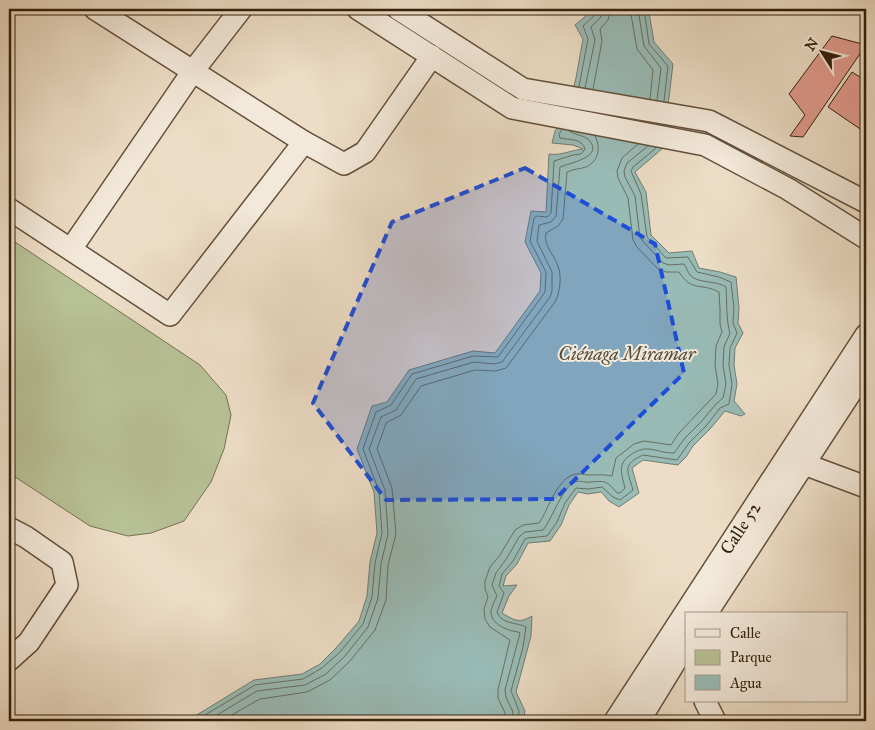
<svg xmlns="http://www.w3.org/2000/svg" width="875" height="730" font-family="'IM FELL Great Primer',serif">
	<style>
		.green { fill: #b8c196; stroke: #767050 }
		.water { fill: #99bbb6; stroke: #717d72 }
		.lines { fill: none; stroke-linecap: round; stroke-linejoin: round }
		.shore { stroke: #676e60; stroke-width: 1 }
		.building { fill: #e19b8d; stroke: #35200b }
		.minor-casing { stroke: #634f3a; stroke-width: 24 }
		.minor { stroke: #f3e9da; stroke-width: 21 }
		.marked { fill: #1d4ed8; fill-opacity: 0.2; stroke: #1d4ed8; stroke-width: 4; stroke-dasharray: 10 6; stroke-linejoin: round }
		.labels { text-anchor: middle; stroke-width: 4; stroke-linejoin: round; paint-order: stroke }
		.street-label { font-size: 18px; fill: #35200b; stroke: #f3e9da }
		.water-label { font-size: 19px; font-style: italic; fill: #534e3e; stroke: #f3e9da }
	</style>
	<rect width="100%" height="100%" fill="#edddc6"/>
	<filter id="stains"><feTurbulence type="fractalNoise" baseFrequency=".004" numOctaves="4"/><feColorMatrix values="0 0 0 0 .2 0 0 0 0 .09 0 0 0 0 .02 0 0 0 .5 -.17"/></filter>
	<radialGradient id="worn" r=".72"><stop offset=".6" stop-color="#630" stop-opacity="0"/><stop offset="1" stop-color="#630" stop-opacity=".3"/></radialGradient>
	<path class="green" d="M9 238 200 365 226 395 231 415 224 449 211 482 184 521 151 533 128 536 90 526 9 473Z"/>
	<path class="water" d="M594 9H650L649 12 654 42 673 64 663 148 635 172 646 192 651 235 669 253 692 251 699 268 720 272 736 277 739 308 738 323 743 333 735 348 734 365 737 384 734 401 745 414 741 416 725 411 710 429 693 446 686 457 678 465 643 460 632 468 639 493 619 507 609 501 601 492 588 494 578 492 569 505 561 525 550 541 528 543 517 564 506 576 503 586 517 585 509 596 502 613C514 620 519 624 532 616L531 636 516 692 525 711 523 721H187L254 680 302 674 320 664 336 648 359 621 367 596 370 562 377 533 374 492 357 449 372 406 387 402 409 370 473 351 495 353 540 291 541 273 525 242 531 211 546 212 549 154C561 156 571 150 583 149L573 145 552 143 555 131 566 116 576 78 583 39 575 25Z"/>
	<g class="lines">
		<path class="shore" d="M630 9 637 49 653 70 650 99
			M638 9 644 46 661 68 657 100
			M644 9 649 44 668 66 664 101
			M579 87 588 39 583 26 596 14 597 9
			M585 88 595 40 591 27 601 17 603 9
			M593 89 602 41 600 29 608 20 611 9
			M195 721 255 685 303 679 322 668 340 652 363 624 372 597 375 563 382 533 379 491 363 449 376 412 391 405 412 374 473 356 498 357 545 292 546 272 530 241 534 218 537 216 547 217 551 213 554 161 573 155 581 154 585 149C582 138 569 140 560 138L559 134 562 130
			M207 721 257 691 305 685 326 674 345 656 368 627 378 598 381 564 388 534 385 490 369 449 381 417 396 410 416 379 474 362 494 364 502 362 550 297 552 291V272L537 241 539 225 551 222 556 216 560 167C569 163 606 157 588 139 583 135 574 135 569 131
			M221 721 260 699 307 692 330 680 350 661 375 630 386 600 388 565 396 534 392 488 377 449 386 423 401 415 421 386 475 370 496 371 506 368 555 302C560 293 562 276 558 266 554 254 543 246 546 233L558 226 563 219 567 172C573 169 580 169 586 167 599 161 601 147 595 136
			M504 721 505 713 498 698V690L510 640 490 627 485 619 484 609 488 597 485 589V581L490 567 500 555 515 530 523 525 539 523C549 509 557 476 577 474 581 473 585 475 589 475 599 475 601 474 612 476L616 458 634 444 644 441 671 445 679 433 716 394 718 384 715 365 716 346 722 332 720 324V309L719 292C700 282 693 293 679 272H666L657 268 637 247 633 240 628 198 618 178 617 171 622 158 638 144
			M512 721 513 712 506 697 505 690 520 633 518 632C508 631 490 624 491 611 492 606 495 600 497 596L492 585 496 573 507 558 519 537 525 532 543 530C552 519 563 486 575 482 580 480 585 483 590 482 606 481 606 480 617 493H620L625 488C622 475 617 465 629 456 648 442 654 453 674 453L685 438 701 422 716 404 723 398 726 384 723 365 724 347 730 333C726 321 727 301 726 287 716 280 698 284 690 275 688 272 686 267 684 264L669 265 663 263 640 238 635 196 625 177 624 171 627 163 648 146
			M518 721 519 711 511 691 523 647 526 627C517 622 502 625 497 612L504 593 499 586 502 574 513 561 525 539 528 538 547 536 557 522 565 503 576 488 588 489 602 487 613 497 620 500 633 490C628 471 621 465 643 455L677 460 689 443 706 426 720 408 729 404 732 384 729 365 730 348 737 333 733 323 734 308 731 282 719 277 697 272 688 257 666 258 647 237 641 194 631 171 633 167 656 148"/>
	</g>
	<path class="building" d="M832 36 866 45 803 137 790 136 805 115 789 94Z
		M852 72 866 81V133L828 107Z"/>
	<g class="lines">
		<defs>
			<g id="minor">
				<path d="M95 9 304 142 344 164 365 152 432 56"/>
				<path d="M358 9 512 108 705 145 788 189 866 238"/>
				<path d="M398 9 523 89 709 121 866 202"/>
				<path d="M9 209 170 315 304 142"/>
				<path d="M71 249 193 71 241 9"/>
				<path d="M804 464 866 487"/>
				<path d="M9 528 26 537 62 562 67 585 29 642 9 660"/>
				<path d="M706 614 866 369"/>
				<path d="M705 701 715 721"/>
				<path id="s1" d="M615 721 866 335"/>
				<path d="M639 721 686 644"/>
			</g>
		</defs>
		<use href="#minor" class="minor-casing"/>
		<use href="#minor" class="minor"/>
	</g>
	<path class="marked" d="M525 168 655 244 684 373 555 499 386 500 313 403 392 222Z"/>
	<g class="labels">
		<g class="street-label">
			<text dy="6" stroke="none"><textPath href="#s1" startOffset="230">Calle 52</textPath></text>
		</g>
		<g class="water-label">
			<text x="627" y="360">Ciénaga Miramar</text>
		</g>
	</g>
	<rect width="875" height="730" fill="none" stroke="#edddc6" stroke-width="30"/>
	<rect x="10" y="10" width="855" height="710" fill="none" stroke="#35200b" stroke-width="2.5"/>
	<rect x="15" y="15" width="845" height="700" fill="none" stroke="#35200b"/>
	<rect x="685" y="612" width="162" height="90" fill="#f3e9da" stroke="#a79987"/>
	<rect x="695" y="629" width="25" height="8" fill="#f3e9da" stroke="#a79987"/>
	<text x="730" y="638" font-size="15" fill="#35200b">Calle</text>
	<rect x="695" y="650" width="25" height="15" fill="#b8c196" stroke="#a79987"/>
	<text x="730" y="662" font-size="15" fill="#35200b">Parque</text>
	<rect x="695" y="675" width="25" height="15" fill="#99bbb6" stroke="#a79987"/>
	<text x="730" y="688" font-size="15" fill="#35200b">Agua</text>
	<g transform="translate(822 52) rotate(306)" stroke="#f3e9da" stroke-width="4" paint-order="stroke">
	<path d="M0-4L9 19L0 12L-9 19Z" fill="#35200b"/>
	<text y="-8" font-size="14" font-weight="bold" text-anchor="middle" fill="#35200b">N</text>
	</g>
	<rect width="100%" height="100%" filter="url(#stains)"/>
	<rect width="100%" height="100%" fill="url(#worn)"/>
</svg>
